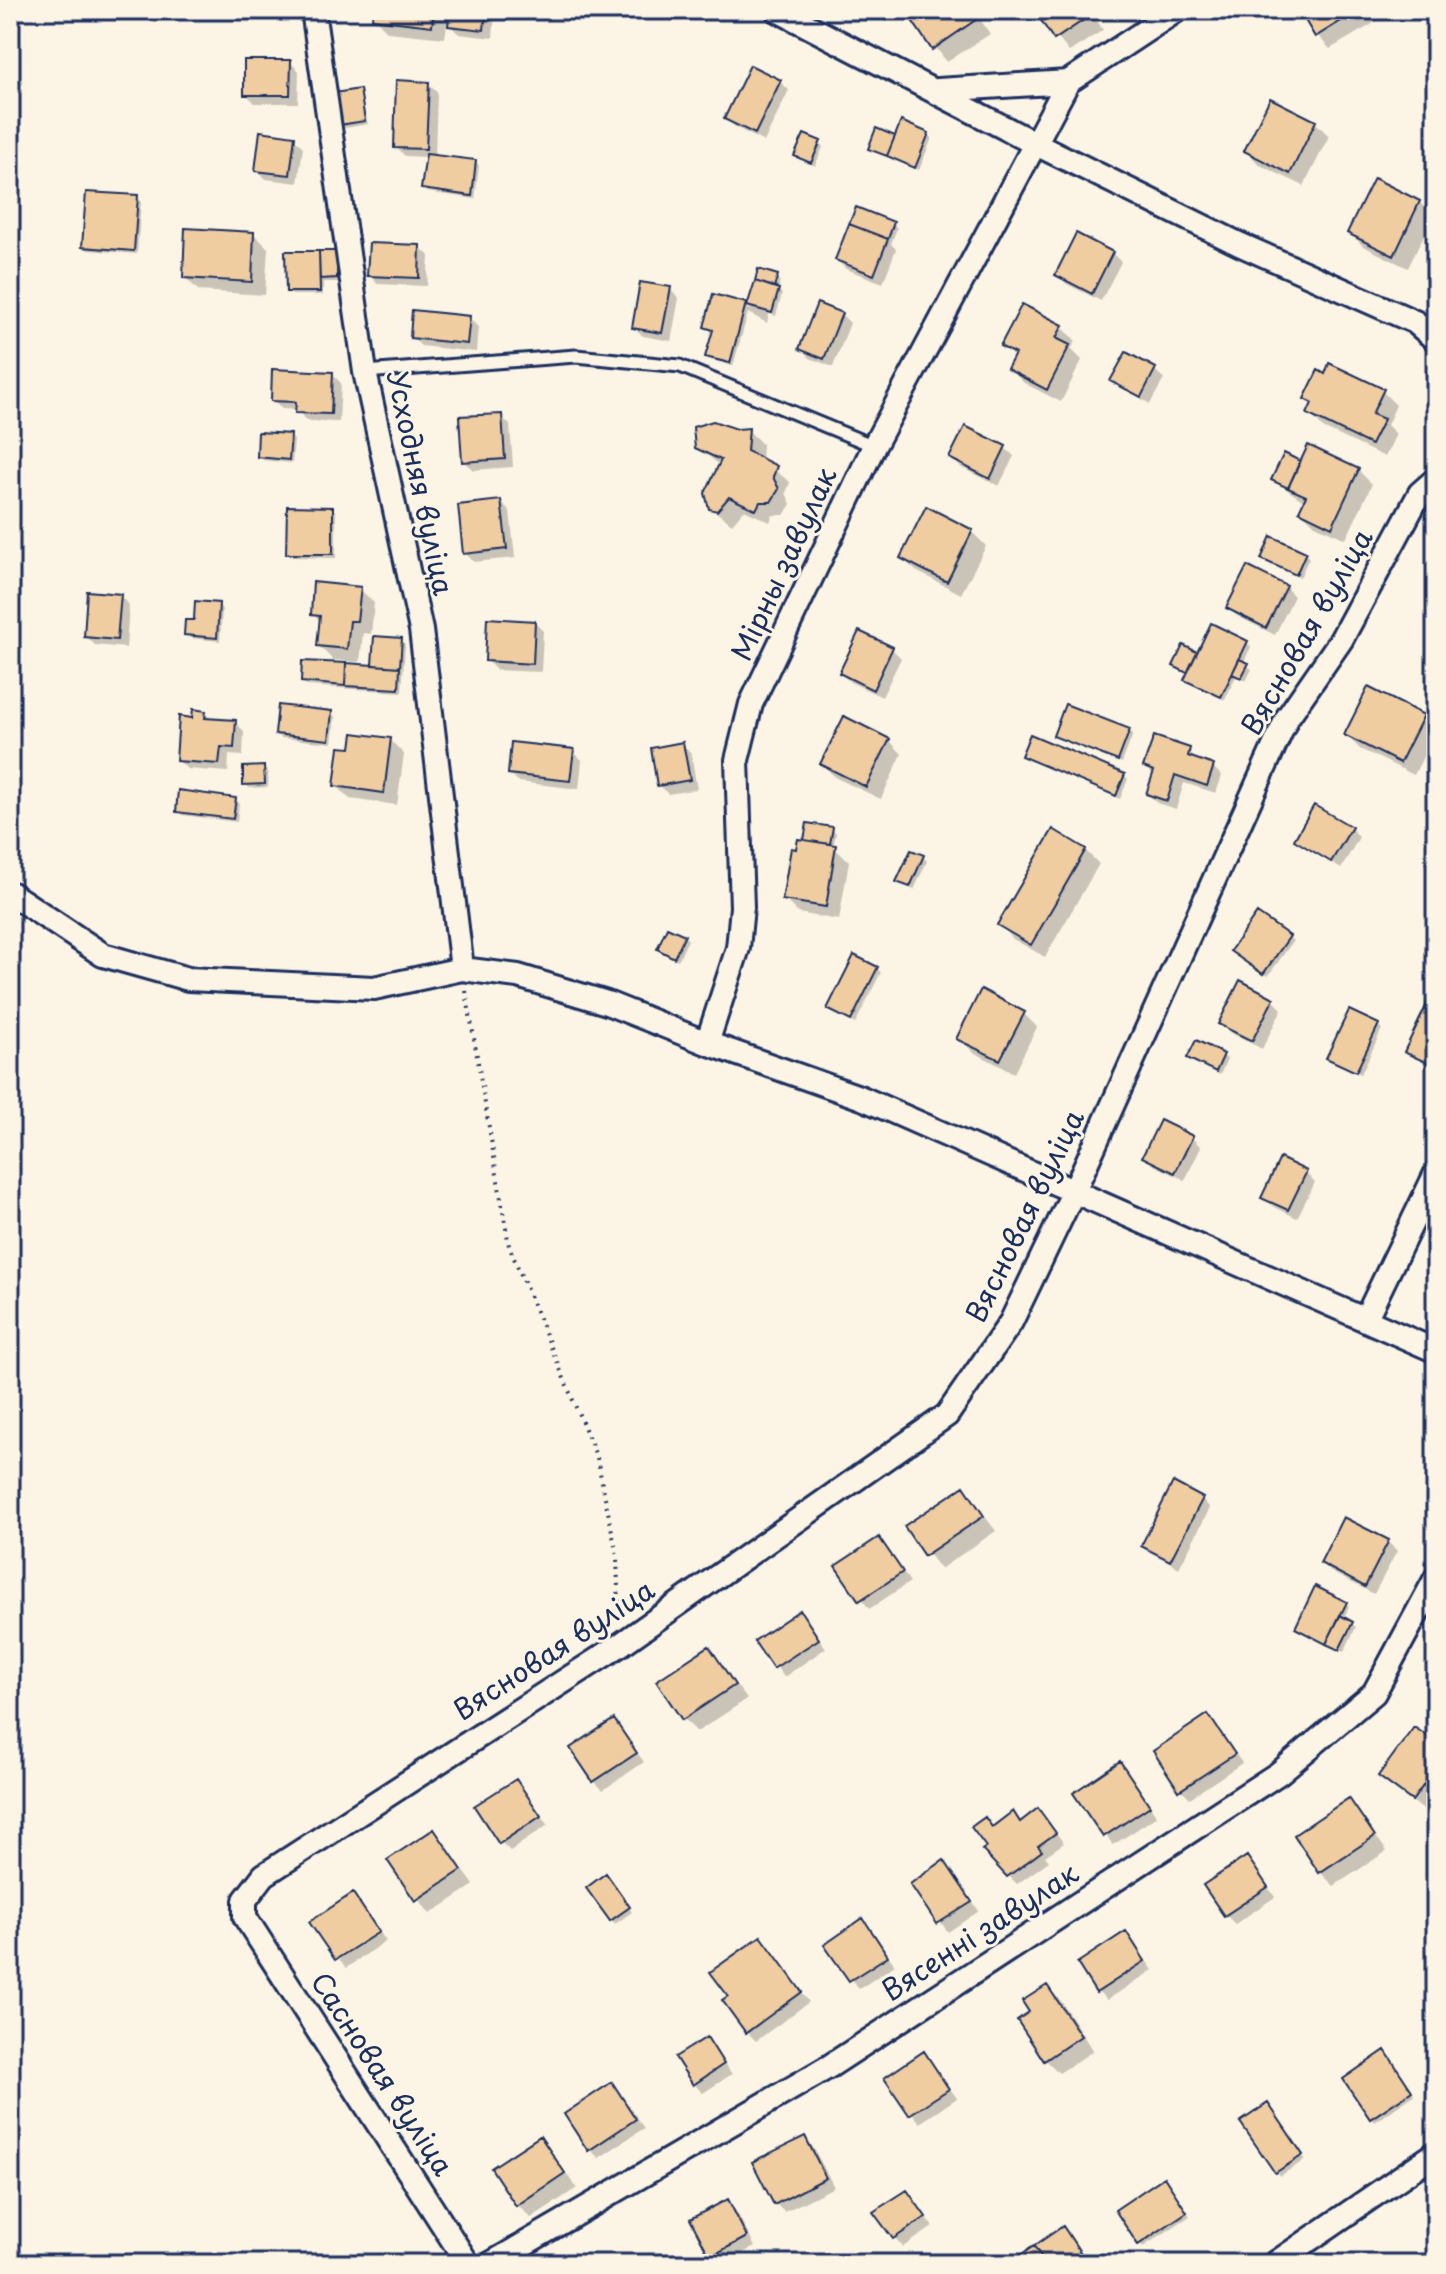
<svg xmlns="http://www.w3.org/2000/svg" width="1446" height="2274" font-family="'Playpen Sans',sans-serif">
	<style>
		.shadow { fill: #0003 }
		.building { fill: #f0cda1; stroke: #1b2f5e; stroke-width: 2 }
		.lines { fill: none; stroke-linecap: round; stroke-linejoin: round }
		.lane-casing { stroke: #1b2f5e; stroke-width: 17 }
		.street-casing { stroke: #1b2f5e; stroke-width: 28 }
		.path { stroke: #1b2f5e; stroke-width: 4; stroke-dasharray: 2 6; stroke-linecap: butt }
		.lane { stroke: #fcf5e5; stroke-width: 11 }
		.street { stroke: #fcf5e5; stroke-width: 22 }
		.labels { text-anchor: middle; stroke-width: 6; stroke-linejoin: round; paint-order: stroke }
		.street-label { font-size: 28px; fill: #1b2f5e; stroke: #fcf5e5 }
	</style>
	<rect width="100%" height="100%" fill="#fcf5e5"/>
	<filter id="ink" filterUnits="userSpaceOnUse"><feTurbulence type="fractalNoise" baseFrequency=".0125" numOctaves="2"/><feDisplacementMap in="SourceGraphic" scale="16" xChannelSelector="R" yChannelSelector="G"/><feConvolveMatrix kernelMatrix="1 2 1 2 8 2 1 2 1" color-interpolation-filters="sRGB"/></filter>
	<g filter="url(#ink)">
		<path class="shadow" d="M375 10H495L493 38 459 34 447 23 445 38 388 32 374 18Z
			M907 10H974L990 34 947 62Z
			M1036 10H1090L1103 30 1069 52Z
			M1301 10H1374L1379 20 1330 49 1317 35Z
			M290 62 299 71 298 103H255L246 94Z
			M780 82 789 90 764 142 735 127 726 118Z
			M428 84 437 92 435 157 476 162 479 166 475 199 427 192 423 188 428 157 405 156 396 147Z
			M359 91 368 124 345 128 341 124Z
			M1315 122 1329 136 1304 186 1260 165 1246 151Z
			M928 134 932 138 919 170 871 148 896 138Z
			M294 138 303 147 298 183 266 179 257 170Z
			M820 143 823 147 815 166 797 156Z
			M137 197 141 201 137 254 88 250 84 246Z
			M1419 202 1433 216 1408 268 1363 246 1350 232Z
			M893 224 897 228 891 244 896 249 883 283 846 269 837 260Z
			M254 234 268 248 265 295 199 291 185 277Z
			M420 247 429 256 427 286 378 284 369 275Z
			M287 253H336L340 256V282H323V295H292L288 291Z
			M1112 253 1121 262 1101 301 1067 284 1058 275Z
			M760 272 780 281 778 290 782 294 776 316 769 314 767 323 748 313 733 366 711 360 708 356 714 332 706 327 745 304 750 310Z
			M670 289 679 298 671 341 643 336 634 327Z
			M841 314 850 323 833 367 810 358 802 349Z
			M469 318 478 327 476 352 421 346 412 337Z
			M1062 327 1076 341 1071 349 1082 360 1061 402 1024 383 1010 369 1015 358 1003 346Z
			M1155 370 1164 379 1150 404 1113 381Z
			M332 374 341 383 339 422 306 421 298 410 282 409 273 400Z
			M1382 391 1396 405 1387 425 1396 434 1385 457 1323 428 1310 414 1314 405 1307 399Z
			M501 416 510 425 513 467 473 470 464 461Z
			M748 430 762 444 761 460 790 482 786 493 791 504 784 515H773L770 522 744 510 732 524 711 508 721 466 697 447Z
			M290 436 294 440 292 463 263 460 259 456Z
			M1005 448 1014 456 999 486 960 467 952 458Z
			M1299 462 1358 470 1372 484 1346 539 1315 525 1301 511 1305 502 1273 480Z
			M501 502 510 511 515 558 474 562 465 553Z
			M332 509 336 512V558L292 557 288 553Z
			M972 532 986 546 961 594 916 571 902 558Z
			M1305 554 1309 558 1300 577 1263 558Z
			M1285 587 1294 596 1275 635 1237 616 1228 608Z
			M360 589 374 603 371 634 363 633 360 662 333 660 319 646 321 622 313 614Z
			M120 596 129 605 126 648 95 645 86 636Z
			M218 605 222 609 220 641 190 638 186 634 195 623Z
			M534 622 543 631 541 672 496 670 487 661Z
			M860 634 892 649 901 658 882 697 850 682 841 673Z
			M401 640 405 644 402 692 307 686 303 682 374 667Z
			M1247 643 1251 647 1243 663 1252 669 1246 681 1236 676 1225 700 1190 683 1186 679 1188 674 1175 666 1184 648 1198 655Z
			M205 713 213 721 235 722 244 731 243 756 229 755 228 772 187 769 178 760 194 720Z
			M331 713 335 717 332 743 281 738 277 734Z
			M1422 717 1436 731 1414 775 1360 749 1346 735Z
			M1129 730 1133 734 1122 763 1055 735Z
			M390 740 404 754 397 805 350 799 336 785 352 750Z
			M889 740 902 754 881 799 836 778 822 764Z
			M682 744 691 753 697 789 668 794 659 785Z
			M1189 750 1197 762 1213 767 1222 776 1216 793 1184 783 1176 809 1157 803 1148 794 1154 776 1145 767Z
			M573 751 582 760 579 789 519 782 510 774Z
			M1023 756 1124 775 1128 779 1120 799Z
			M264 768 268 772V787L249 788 245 784Z
			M235 799 239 803 237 822 182 815 178 811Z
			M1351 828 1359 837 1341 869 1296 840Z
			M832 829 836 833 833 847 849 861 839 920 798 913 784 899 798 851Z
			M1085 850 1099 864 1045 957 1013 939 1000 925Z
			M923 857 927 861 914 890 903 885 899 881Z
			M684 936 688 940 678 960 659 949Z
			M1289 937 1293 941 1268 976 1237 954Z
			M855 958 881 972 855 1024 830 1009Z
			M1240 983 1273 1000 1282 1009 1262 1049 1229 1032 1220 1023Z
			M1436 1010V1070L1407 1051Z
			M1023 1013 1037 1027 1014 1073 973 1052 959 1038Z
			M1378 1026 1382 1029 1361 1074 1333 1061Z
			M1223 1056 1227 1059 1220 1075 1189 1058Z
			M1192 1138 1201 1147 1185 1180 1154 1165 1145 1157Z
			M1306 1173 1315 1182 1297 1218 1273 1206 1264 1197Z
			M964 1489 996 1531 940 1569 907 1527Z
			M1202 1499 1210 1508 1179 1568 1143 1545Z
			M879 1539 910 1582 869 1609 838 1566Z
			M1388 1542 1397 1551 1374 1594 1331 1572 1322 1563Z
			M1345 1603 1349 1607 1343 1619 1356 1627 1344 1652 1297 1627Z
			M799 1613 826 1648 784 1677 757 1641Z
			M708 1649 747 1699 697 1732 684 1719Z
			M1208 1716 1242 1763 1190 1798 1181 1789Z
			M614 1721 644 1762 603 1790 594 1781Z
			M1436 1745V1801L1427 1813 1381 1776Z
			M1120 1764 1157 1816 1113 1845 1076 1793Z
			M516 1781 548 1825 510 1851 501 1842Z
			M1349 1801 1387 1851 1334 1886 1320 1872Z
			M1038 1811 1064 1843 1045 1856 1049 1861 1017 1884 1008 1875 993 1828 1012 1814 1022 1823Z
			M434 1831 474 1885 430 1914 390 1861Z
			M1247 1858 1275 1897 1235 1924 1226 1915Z
			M944 1863 979 1911 948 1932 913 1884Z
			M609 1880 632 1912 615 1924 589 1888Z
			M353 1895 386 1941 346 1968 312 1923Z
			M863 1921 895 1965 859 1989 827 1945Z
			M1126 1933 1153 1970 1107 2000 1098 1991Z
			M760 1938 809 2002 756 2041 747 2032 731 1997Z
			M1047 1987 1061 2001 1093 2051 1059 2073 1045 2059 1032 2013Z
			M1436 2000V2014L1430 2004Z
			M706 2040 732 2074 703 2093 694 2084Z
			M924 2054 957 2098 920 2123 887 2078Z
			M1389 2057 1414 2095 1375 2122 1371 2118Z
			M612 2085 644 2128 599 2158 590 2150Z
			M1272 2110 1305 2160 1280 2176 1243 2122Z
			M539 2138 577 2188 531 2218 518 2205Z
			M804 2138 813 2147 834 2187 784 2212 776 2204Z
			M1168 2184 1190 2216 1143 2247 1140 2243Z
			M907 2192 933 2227 903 2247 895 2238Z
			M727 2202 736 2211 755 2247 720 2264 711 2256Z
			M1067 2233 1084 2259 1077 2264H1020Z
			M637 2257 644 2264H624Z"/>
		<path class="building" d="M373 10H434L432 26 372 19Z
			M450 10H486L484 30 448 26Z
			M905 10H971L977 19 932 50Z
			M1034 10H1087L1091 15 1054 40Z
			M1299 10H1359L1315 37Z
			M244 60H291L290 95H244Z
			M750 65 781 80 755 134 724 119Z
			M396 80 429 82 426 149 394 148Z
			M360 89 365 121 339 125 334 93Z
			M1270 98 1316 121 1290 174 1244 151Z
			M901 121 929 133 915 168 887 156Z
			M876 128 895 136 887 156 868 149Z
			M260 131 295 136 290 175 255 171Z
			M804 134 821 141 811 163 794 156Z
			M426 154 476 160 472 196 421 189Z
			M1374 178 1420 201 1394 256 1347 233Z
			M86 192 138 195 134 251 82 247Z
			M856 207 894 222 888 239 849 224Z
			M849 224 888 239 874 275 835 260Z
			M185 228 254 232 252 282 183 278Z
			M1076 233 1113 252 1092 294 1055 275Z
			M369 243 420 245 419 278 367 276Z
			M285 251H319L320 292H286Z
			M319 251H337V278L320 279Z
			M758 269 778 275 774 287 755 281Z
			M755 281 779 289 772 313 747 306Z
			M640 282 671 287 662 333 632 328Z
			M713 294 746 303 730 363 705 357 713 330 704 327Z
			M817 303 842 313 824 359 799 349Z
			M1022 304 1063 325 1056 338 1070 345 1047 390 1007 369 1015 354 1000 346Z
			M412 310 470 316 467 344 410 338Z
			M1126 352 1156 368 1141 397 1110 381Z
			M1329 363 1384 389 1372 414 1384 419 1371 445 1307 414 1312 403 1304 399 1318 370 1325 374Z
			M272 369 333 372 331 414 295 413 296 402 271 401Z
			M502 414 505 459 462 462 459 416Z
			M713 421 737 429 749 428 747 451 777 466 773 477 779 489 771 502H760L756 510 729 497 717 511 709 509 705 493 721 460 695 448 693 427Z
			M965 426 1006 446 990 479 949 458Z
			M258 432 291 434 289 460 257 457Z
			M1308 445 1359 469 1332 527 1299 511 1306 496 1288 488Z
			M1284 453 1300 461 1288 488 1271 480Z
			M501 500 507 549 463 554 458 505Z
			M287 506 333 507V554H286Z
			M926 506 973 530 947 582 900 558Z
			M1271 536 1306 552 1296 575 1261 559Z
			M1247 566 1287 586 1266 628 1226 608Z
			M313 582 361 587 357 621H350L347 649 317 646 320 616 311 615Z
			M87 591 121 594 117 640 84 637Z
			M195 601 219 603 217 638 184 635 185 620H194Z
			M487 618 535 621 533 664 485 661Z
			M1211 623 1248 641 1221 697 1184 680Z
			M859 631 893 647 873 690 839 673Z
			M374 636 402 638 400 667 372 665Z
			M1183 645 1197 652 1187 673 1173 666Z
			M1239 659 1249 663 1241 678 1232 674Z
			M302 661 346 663 345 686 301 682Z
			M346 663 400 667 399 689 345 686Z
			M1368 687 1424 715 1400 763 1344 735Z
			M1065 704 1130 729 1118 761 1053 736Z
			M278 705 332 711 329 740 275 734Z
			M193 709 206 711 205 718 236 720 234 748 221 747 219 764 176 761 179 716 192 718Z
			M844 716 890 739 866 787 820 764Z
			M353 733 391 738 384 793 334 786 339 747 351 748Z
			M1030 734 1125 774 1116 796 1021 756Z
			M1154 736 1190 748 1188 756 1214 765 1207 786 1175 775 1167 801 1146 794 1154 771 1143 767Z
			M511 742 574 749 570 781 508 774Z
			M683 742 690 780 657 786 651 748Z
			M264 766 265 784 243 785V767Z
			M178 790 236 798 233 819 176 812Z
			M1314 805 1352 827 1331 862 1294 840Z
			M807 823 833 827 830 844 804 840Z
			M1053 829 1086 849 1031 945 997 925Z
			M798 839 836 845 826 907 782 900 791 848 796 849Z
			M911 850 924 855 910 887 896 882Z
			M1257 913 1290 936 1263 974 1230 951Z
			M667 927 685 935 674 958 657 949Z
			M854 955 878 967 851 1021 827 1009Z
			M1240 980 1274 998 1252 1041 1218 1024Z
			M981 989 1025 1012 1000 1060 956 1039Z
			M1427 1004 1436 1008V1067L1404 1052Z
			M1349 1010 1379 1024 1356 1072 1326 1058Z
			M1196 1040 1224 1054 1216 1072 1187 1058Z
			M1160 1120 1193 1136 1175 1173 1142 1157Z
			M1280 1158 1307 1171 1288 1210 1261 1198Z
			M1173 1482 1203 1498 1170 1561 1141 1546Z
			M964 1486 984 1516 924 1556 904 1526Z
			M1343 1517 1389 1540 1365 1587 1320 1563Z
			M879 1537 903 1572 859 1601 835 1566Z
			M1315 1586 1347 1602 1326 1644 1295 1628Z
			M800 1610 819 1639 773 1669 754 1641Z
			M1340 1615 1353 1622 1339 1650 1326 1644Z
			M709 1646 735 1685 682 1720 656 1681Z
			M1208 1714 1235 1754 1179 1791 1153 1751Z
			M614 1719 637 1753 593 1782 570 1748Z
			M1414 1727 1436 1742V1768L1412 1801 1378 1776Z
			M1120 1761 1150 1806 1103 1837 1073 1793Z
			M516 1779 541 1816 499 1844 474 1806Z
			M1349 1798 1375 1836 1319 1873 1294 1835Z
			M1038 1808 1056 1833 1038 1846 1042 1851 1007 1877 982 1850 986 1847 971 1827 985 1817 992 1827 1013 1811 1020 1822Z
			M434 1829 462 1870 415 1901 387 1860Z
			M1247 1856 1268 1887 1224 1916 1203 1885Z
			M944 1860 972 1902 937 1924 910 1884Z
			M606 1873 630 1907 610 1921 586 1888Z
			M353 1893 379 1932 335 1960 309 1922Z
			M863 1918 888 1956 849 1981 824 1945Z
			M1126 1931 1145 1961 1096 1993 1077 1963Z
			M761 1936 802 1992 746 2033 722 2000 728 1996 710 1972Z
			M1047 1985 1081 2036 1044 2061 1017 2020 1029 2012 1022 2001Z
			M707 2037 724 2064 693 2085 675 2057Z
			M1385 2050 1412 2091 1370 2119 1343 2079Z
			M924 2051 949 2089 909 2115 884 2078Z
			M612 2082 636 2119 588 2151 564 2114Z
			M1268 2103 1303 2155 1275 2173 1240 2122Z
			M540 2136 565 2173 516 2206 491 2168Z
			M805 2136 826 2178 774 2205 752 2162Z
			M1164 2177 1187 2212 1138 2245 1115 2210Z
			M907 2190 926 2217 893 2239 873 2212Z
			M728 2199 747 2237 710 2257 690 2219Z
			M1063 2226 1082 2255 1068 2264H1046L1034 2246Z
			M1034 2246 1046 2264H1017L1014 2259Z"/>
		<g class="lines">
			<defs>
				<path id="lane" d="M365 372 576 356 680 366 874 446"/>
				<path id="street" d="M313 10 365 372 421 630 462 969
					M777 10 1034 143 1239 244 1415 322 1436 340
					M938 90 1068 82
					M10 893 103 955 188 979 374 988 462 969 518 976 607 1003 707 1043 862 1098 1436 1351
					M707 1043 738 948 742 907 737 760 751 704 874 446 1068 82 1177 10
					M1365 1320 1436 1173
					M468 2264 245 1917V1900L264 1875 620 1645 947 1415 1011 1322 1073 1193 1287 718 1341 640 1420 493 1436 479
					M490 2264 830 2066 1279 1773 1374 1693 1436 1578
					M1274 2264 1436 2153"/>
			</defs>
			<use href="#lane" class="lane-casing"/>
			<use href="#street" class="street-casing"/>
			<path class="path" d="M466 991 509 1246 597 1458 617 1556 619 1619"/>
			<use href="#lane" class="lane"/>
			<use href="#street" class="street"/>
		</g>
	</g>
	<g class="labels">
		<g class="street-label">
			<text transform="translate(420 483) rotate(78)" y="10">Усходняя вуліца</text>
			<text transform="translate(784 564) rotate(-65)" y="10">Мірны завулак</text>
			<text transform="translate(1307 632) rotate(-60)" y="10">Вясновая вуліца</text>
			<text transform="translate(1025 1216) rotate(-64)" y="10">Вясновая вуліца</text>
			<text transform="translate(554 1650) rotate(-33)" y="10">Вясновая вуліца</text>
			<text transform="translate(980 1932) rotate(-33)" y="10">Вясенні завулак</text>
			<text transform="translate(382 2074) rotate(57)" y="10">Сасновая вуліца</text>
		</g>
	</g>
	<rect width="1446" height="2274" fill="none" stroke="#fcf5e5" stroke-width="40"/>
	<rect x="20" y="20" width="1406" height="2234" fill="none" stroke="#1b2f5e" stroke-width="3" filter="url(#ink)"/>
</svg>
